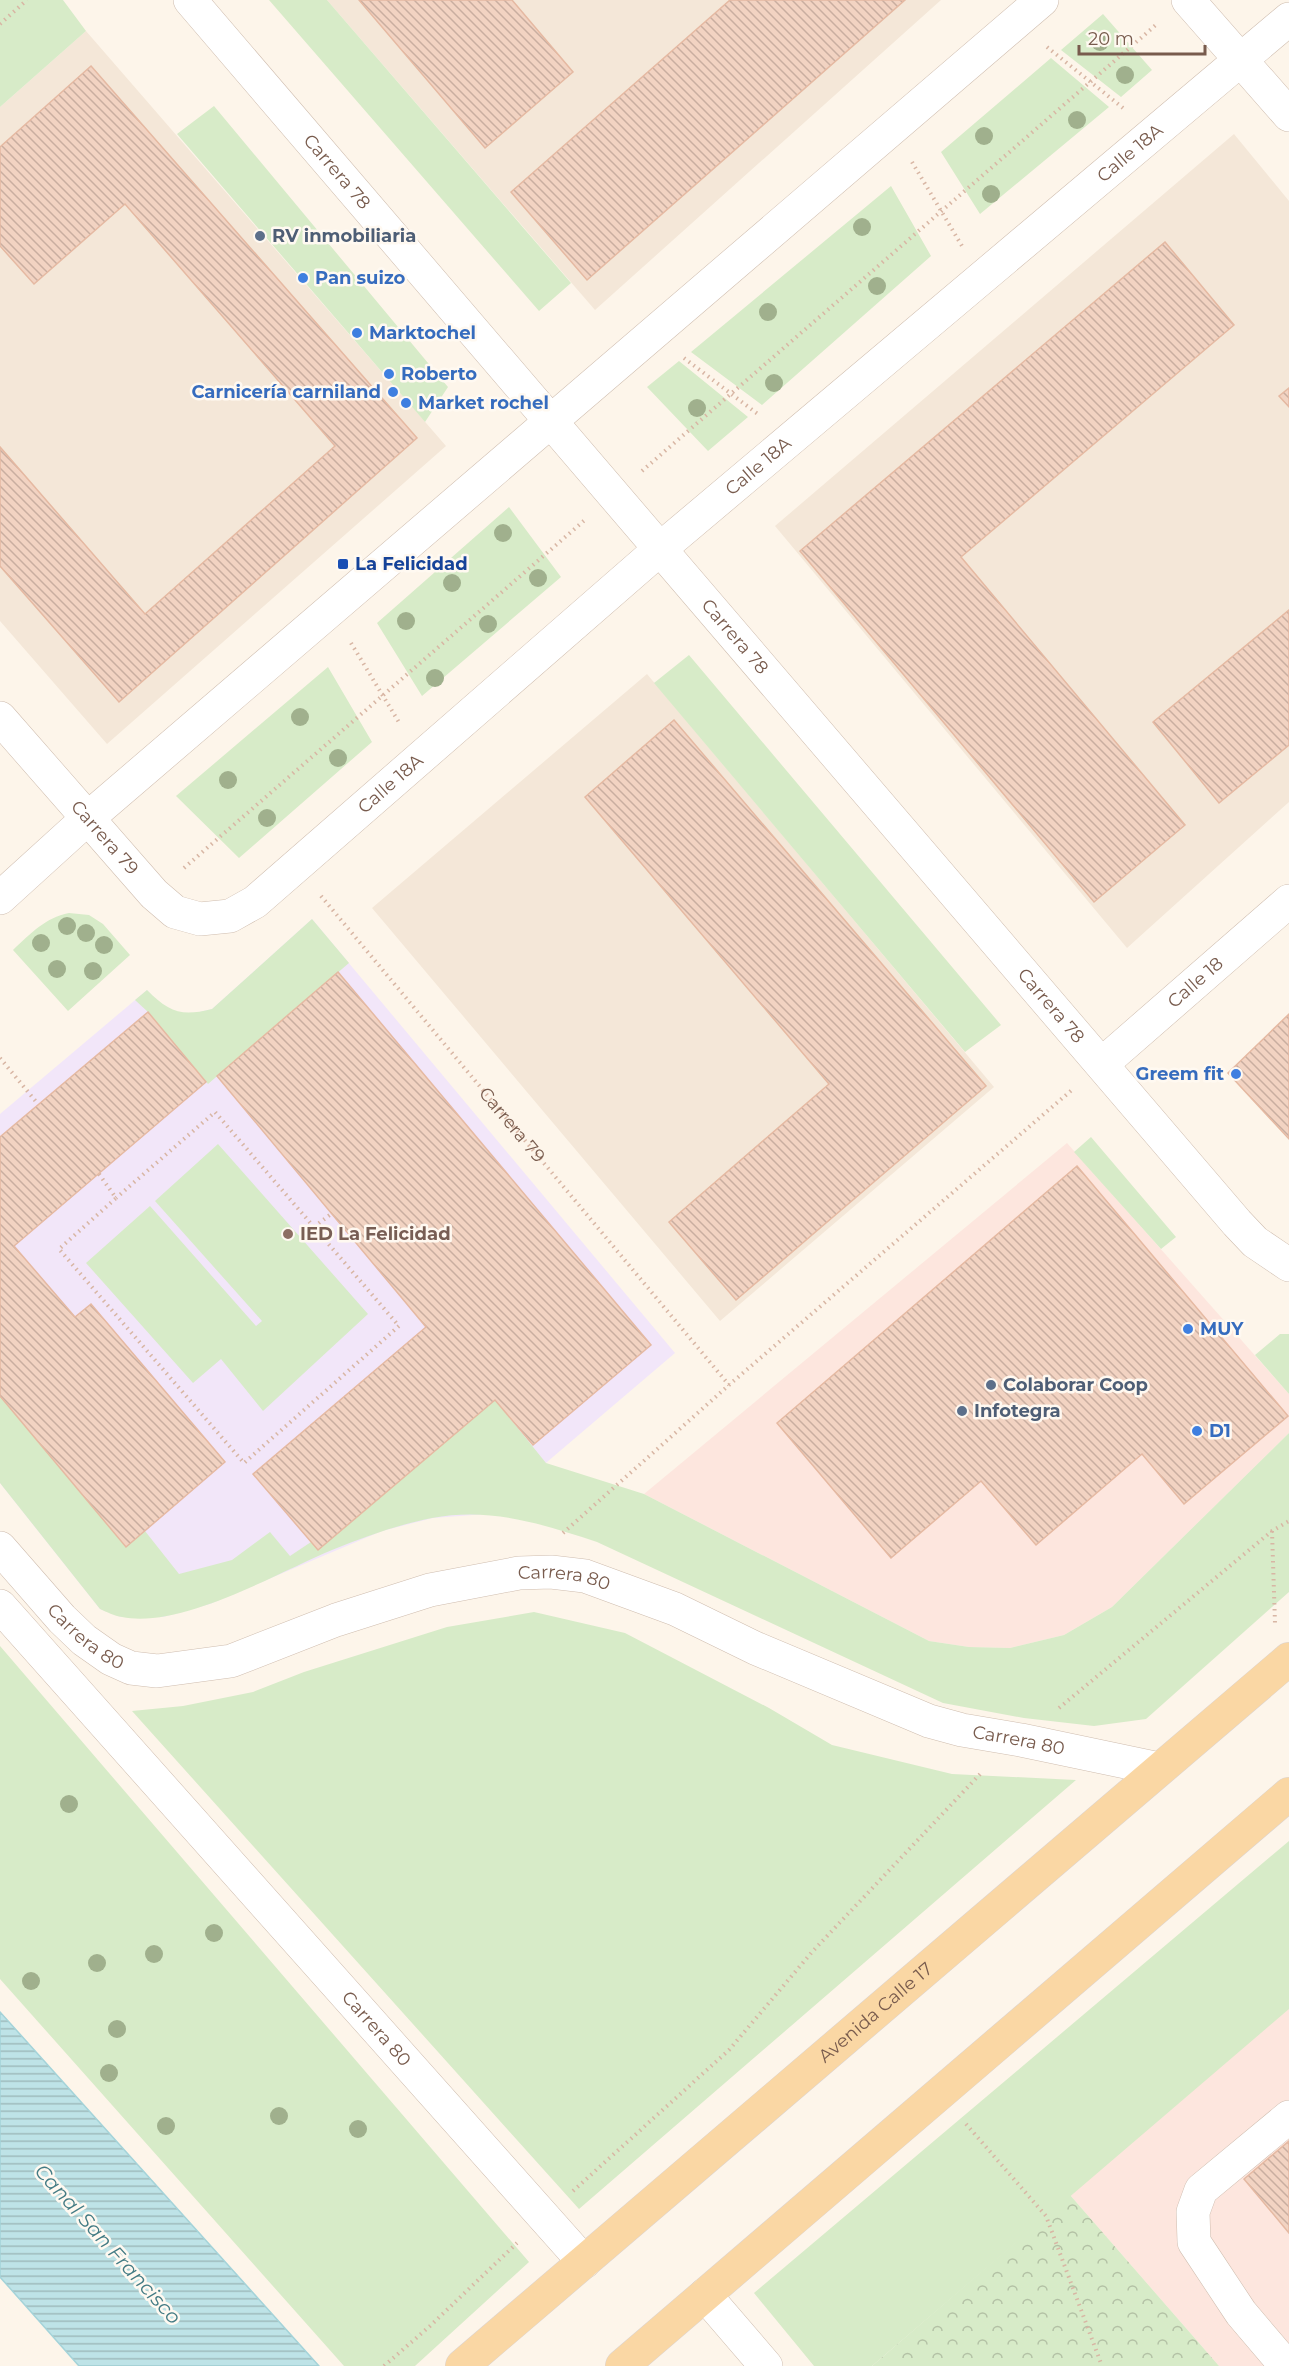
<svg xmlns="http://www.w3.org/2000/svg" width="1289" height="2366" font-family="Montserrat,sans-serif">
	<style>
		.residential { fill: #f4e7d8 }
		.commercial { fill: #fde6de }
		.education { fill: #f2e6f9 }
		.grass { fill: #d7ebc8 }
		.park { fill: url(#park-crowns) }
		.water { fill: url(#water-rules); stroke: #a4d3d9; stroke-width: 1.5 }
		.building { fill: url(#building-back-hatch); stroke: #e5b9a2; stroke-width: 1.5 }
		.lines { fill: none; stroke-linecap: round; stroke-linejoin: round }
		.minor-casing { stroke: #cfbdaf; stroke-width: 34 }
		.major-casing { stroke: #dcd4d1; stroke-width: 34 }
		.path { stroke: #d8b6a4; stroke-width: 4; stroke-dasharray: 1.5 4.5; stroke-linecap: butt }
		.minor { stroke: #fff; stroke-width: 33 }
		.major { stroke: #fad7a4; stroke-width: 33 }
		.tree { fill: #a0b08d }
		.service-dot { fill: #5c6f8a; stroke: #fff9f1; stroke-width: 2 }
		.shop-dot { fill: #3f7fe0; stroke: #fff9f1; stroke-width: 2 }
		.transit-dot { fill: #1a4fb4; stroke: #fff9f1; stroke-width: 2 }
		.education-dot { fill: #8d6e63; stroke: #fff9f1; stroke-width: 2 }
		.labels { text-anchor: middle; stroke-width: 5; stroke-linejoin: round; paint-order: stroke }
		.street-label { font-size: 18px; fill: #785b4d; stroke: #fff9f1 }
		.service-label { font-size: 18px; font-weight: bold; fill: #4e5e75; stroke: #fff9f1; text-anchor: start }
		.shop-label { font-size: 18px; font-weight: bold; fill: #366cbe; stroke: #fff9f1; text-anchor: start }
		.transit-label { font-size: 18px; font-weight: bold; fill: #164399; stroke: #fff9f1; text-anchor: start }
		.education-label { font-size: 18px; font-weight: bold; fill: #785e54; stroke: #fff9f1; text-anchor: start }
		.water-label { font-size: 20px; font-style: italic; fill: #437b84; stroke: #fff9f1 }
	</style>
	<defs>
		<pattern id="park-crowns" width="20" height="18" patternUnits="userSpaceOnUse" patternTransform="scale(1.5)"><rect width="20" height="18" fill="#d7ebc8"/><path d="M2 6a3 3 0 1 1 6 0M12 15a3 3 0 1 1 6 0" fill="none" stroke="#b3c1a5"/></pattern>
		<pattern id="water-rules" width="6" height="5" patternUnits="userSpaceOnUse" patternTransform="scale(1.5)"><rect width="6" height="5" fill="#bee3e7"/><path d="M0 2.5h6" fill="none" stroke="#9fbbbd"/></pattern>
		<pattern id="building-back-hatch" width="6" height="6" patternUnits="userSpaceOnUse" patternTransform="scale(1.5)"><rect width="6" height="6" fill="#f2d3c2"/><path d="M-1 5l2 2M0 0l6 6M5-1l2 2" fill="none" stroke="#c9aea0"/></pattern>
	</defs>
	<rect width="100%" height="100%" fill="#fdf5ea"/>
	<path class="residential" d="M327 0H941L595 310Z
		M86 31 446 446 107 744 0 621V107Z
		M1234 134 1289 201V802L1127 948 775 526Z
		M647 674 994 1087 720 1321 372 908Z"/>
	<path class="commercial" d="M1067 1143 1289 1394V1433L1112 1607 1064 1635 1010 1648 969 1647 929 1641 644 1494Z
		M1289 2006V2366H1219L1070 2195Z"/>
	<path class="education" d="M312 919 675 1353 486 1514 433 1518 382 1531 210 1604 163 1617H121L100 1609 0 1483V1114L147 990 160 1004 177 1013H195L212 1009Z"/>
	<path class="grass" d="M0 0H63L86 31 0 107Z
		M269 0H327L571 283 539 311Z
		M1103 14 1152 70 1121 97 1061 50Z
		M1051 58 1109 107 980 214 941 152Z
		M214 106 448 387 425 422 177 134Z
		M891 186 931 256 762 405 691 352Z
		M679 361 748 417 708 451 647 387Z
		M509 507 561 577 422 696 377 623Z
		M689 655 1001 1025 965 1052 654 683Z
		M328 667 372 742 239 858 176 796Z
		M69 913 89 915 103 924 130 955 68 1011 13 950C31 933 45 918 69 913Z
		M312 919 349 963 208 1084 148 1012 135 1000 147 990C169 1012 181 1017 212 1009Z
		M1091 1137 1176 1237 1161 1249 1074 1152Z
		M218 1144 368 1314 263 1411 221 1359 193 1383 86 1263 150 1206 256 1326 262 1321 155 1201Z
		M1280 1334H1289V1394L1255 1355Z
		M0 1396 126 1546 145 1531 179 1574 232 1560 270 1532 290 1556 311 1542 318 1550 495 1400 546 1463 644 1494 929 1641 969 1647 1010 1648 1064 1635 1112 1607 1289 1433V1592L1146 1719 1094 1726 1024 1718 943 1703 597 1542C542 1524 491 1507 432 1518 397 1525 364 1537 332 1550 277 1573 181 1629 122 1617 114 1616 107 1612 100 1609L0 1483Z
		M534 1612 625 1633 769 1708 832 1745 952 1774 1076 1780 579 2209 132 1711 183 1706 253 1692 304 1672 447 1627Z
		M0 1646 529 2262 415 2366H344L0 1979Z
		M1289 1841V2009L872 2366H814L754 2293Z"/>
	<path class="park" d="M1070 2195 1219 2366H872L1046 2216Z"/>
	<path class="water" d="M0 2012 319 2366H79L0 2277Z"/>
	<path class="building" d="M359 0H512L573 72 485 148Z
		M730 0H905L587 280 511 192Z
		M91 66 417 438 119 702 0 566V447L145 614 335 446 125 204 34 284 0 246V147Z
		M1165 242 1234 325 961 557 1185 825 1094 902 800 551Z
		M1289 388V407L1279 396Z
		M1289 610V745L1219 803 1153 722Z
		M674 720 986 1086 736 1300 669 1222 829 1084 585 797Z
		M338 972 651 1345 533 1445 495 1400 318 1550 253 1474 426 1327 217 1076Z
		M148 1012 206 1082 14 1246 75 1317 91 1304 225 1462 126 1547 0 1396V1137Z
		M1289 1014V1139L1228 1073Z
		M1077 1166 1288 1416 1184 1504 1142 1454 1036 1545 981 1481 891 1558 777 1423Z
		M1289 2141V2233L1244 2179Z"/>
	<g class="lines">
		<defs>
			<g id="minor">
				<path id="s2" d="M190 0 1237 1223 1255 1242 1289 1265"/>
				<path d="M1188 0 1289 115"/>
				<path id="s3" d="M0 718 154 894 175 912 200 919 230 916 255 902 660 549 1289 19"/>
				<path d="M0 898 88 818 1042 0"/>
				<path id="s4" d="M1102 1064 1289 901"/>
				<path id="s5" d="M0 1548 62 1619 84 1640 111 1659 131 1668 157 1671 231 1661 336 1620 430 1590 519 1573 551 1572 585 1576 675 1609 755 1648 929 1721 962 1730 1021 1740 1159 1769"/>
				<path id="s6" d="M0 1606 584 2262"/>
				<path d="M705 2295 766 2366"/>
				<path d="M1286 2366 1241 2313 1194 2242 1193 2212 1201 2190 1289 2117"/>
			</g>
			<g id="major">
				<path id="s7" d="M462 2366 1289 1659"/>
				<path d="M622 2366 1289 1794"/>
			</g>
		</defs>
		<use href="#minor" class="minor-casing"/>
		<use href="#major" class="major-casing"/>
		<g class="path">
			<path d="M0 24 27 0"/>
			<path d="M1047 47 1123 108"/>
			<path d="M912 162 962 246"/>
			<path d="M684 358 759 415"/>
			<path d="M642 471 1157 24"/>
			<path d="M351 643 400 724"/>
			<path d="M184 868 586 519"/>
			<path id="s1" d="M321 896 729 1385"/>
			<path d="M0 1058 38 1104"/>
			<path d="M99 1174 116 1198 59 1249 244 1463 399 1326 215 1112 116 1198"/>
			<path d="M314 1227 331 1214"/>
			<path d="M1272 1531 1275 1623"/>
			<path d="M563 1533 729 1385 1073 1089"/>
			<path d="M1059 1708 1272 1531 1289 1521"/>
			<path d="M966 2124 1046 2216 1102 2366"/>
			<path d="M573 2191 729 2050 812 1952 982 1772"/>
			<path d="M384 2366 430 2326 517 2243"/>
		</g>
		<use href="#minor" class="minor"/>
		<use href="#major" class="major"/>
	</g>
	<g class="tree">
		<circle cx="1100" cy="42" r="9"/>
		<circle cx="1125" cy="75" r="9"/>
		<circle cx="1077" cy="120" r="9"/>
		<circle cx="984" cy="136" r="9"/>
		<circle cx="991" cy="194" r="9"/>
		<circle cx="862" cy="227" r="9"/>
		<circle cx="877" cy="286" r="9"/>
		<circle cx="768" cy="312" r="9"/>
		<circle cx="774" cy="383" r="9"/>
		<circle cx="697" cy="408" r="9"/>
		<circle cx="503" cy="533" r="9"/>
		<circle cx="538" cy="578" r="9"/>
		<circle cx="452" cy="583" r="9"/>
		<circle cx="406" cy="621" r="9"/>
		<circle cx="488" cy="624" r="9"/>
		<circle cx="435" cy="678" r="9"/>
		<circle cx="300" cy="717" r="9"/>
		<circle cx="338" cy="758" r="9"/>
		<circle cx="228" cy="780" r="9"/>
		<circle cx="267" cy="818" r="9"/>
		<circle cx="67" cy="926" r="9"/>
		<circle cx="86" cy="933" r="9"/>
		<circle cx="41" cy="943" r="9"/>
		<circle cx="104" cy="945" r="9"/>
		<circle cx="57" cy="969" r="9"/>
		<circle cx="93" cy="971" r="9"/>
		<circle cx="69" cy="1804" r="9"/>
		<circle cx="214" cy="1933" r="9"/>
		<circle cx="154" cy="1954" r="9"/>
		<circle cx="97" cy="1963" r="9"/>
		<circle cx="31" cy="1981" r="9"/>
		<circle cx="117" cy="2029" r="9"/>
		<circle cx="109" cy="2073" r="9"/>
		<circle cx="279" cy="2116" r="9"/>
		<circle cx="166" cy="2126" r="9"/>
		<circle cx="358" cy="2129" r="9"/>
	</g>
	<g class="service-dot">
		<circle cx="260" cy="236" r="6"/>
		<circle cx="991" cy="1385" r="6"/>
		<circle cx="962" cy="1411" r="6"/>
	</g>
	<g class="shop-dot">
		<circle cx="303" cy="278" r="6"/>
		<circle cx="357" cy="333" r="6"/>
		<circle cx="389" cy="374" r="6"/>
		<circle cx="393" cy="392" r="6"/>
		<circle cx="406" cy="403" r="6"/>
		<circle cx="1236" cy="1074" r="6"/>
		<circle cx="1188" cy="1329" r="6"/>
		<circle cx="1197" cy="1431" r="6"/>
	</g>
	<rect class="transit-dot" x="337" y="558" width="12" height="12" rx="3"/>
	<circle class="education-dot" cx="288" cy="1234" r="6"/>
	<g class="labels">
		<g class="street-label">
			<text dy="6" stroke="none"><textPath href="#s3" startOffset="1498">Calle 18A</textPath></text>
			<text dy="6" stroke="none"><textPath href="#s2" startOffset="226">Carrera 78</textPath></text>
			<text dy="6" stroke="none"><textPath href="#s3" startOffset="1012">Calle 18A</textPath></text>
			<text dy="6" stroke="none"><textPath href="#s2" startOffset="838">Carrera 78</textPath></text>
			<text dy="6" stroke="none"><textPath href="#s3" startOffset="526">Calle 18A</textPath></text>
			<text dy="6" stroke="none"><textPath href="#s3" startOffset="159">Carrera 79</textPath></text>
			<text dy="6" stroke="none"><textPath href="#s4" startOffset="124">Calle 18</textPath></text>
			<text dy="6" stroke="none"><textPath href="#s2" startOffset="1324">Carrera 78</textPath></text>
			<text dy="6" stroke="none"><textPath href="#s1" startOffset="298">Carrera 79</textPath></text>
			<text dy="6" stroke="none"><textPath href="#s5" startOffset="628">Carrera 80</textPath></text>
			<text dy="6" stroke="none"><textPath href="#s5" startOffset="124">Carrera 80</textPath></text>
			<text dy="6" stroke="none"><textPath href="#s5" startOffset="1114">Carrera 80</textPath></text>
			<text dy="6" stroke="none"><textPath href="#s7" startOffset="544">Avenida Calle 17</textPath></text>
			<text dy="6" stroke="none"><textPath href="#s6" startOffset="566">Carrera 80</textPath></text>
		</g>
		<g class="service-label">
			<text x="272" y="242">RV inmobiliaria</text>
			<text x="1003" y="1391">Colaborar Coop</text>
			<text x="974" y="1417">Infotegra</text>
		</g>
		<g class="shop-label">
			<text x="315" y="284">Pan suizo</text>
			<text x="369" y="339">Marktochel</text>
			<text x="401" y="380">Roberto</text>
			<text x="381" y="398" text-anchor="end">Carnicería carniland</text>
			<text x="418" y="409">Market rochel</text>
			<text x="1224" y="1080" text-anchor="end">Greem fit</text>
			<text x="1200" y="1335">MUY</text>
			<text x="1209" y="1437">D1</text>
		</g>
		<g class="transit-label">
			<text x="355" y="570">La Felicidad</text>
		</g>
		<g class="education-label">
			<text x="300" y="1240">IED La Felicidad</text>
		</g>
		<g class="water-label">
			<text transform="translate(108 2244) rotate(48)" y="7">Canal San Francisco</text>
		</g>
	</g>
	<path d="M1079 45v9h126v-9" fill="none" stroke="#785b4d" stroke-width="3"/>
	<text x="1088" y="45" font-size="18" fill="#785b4d" stroke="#fff9f1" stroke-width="4.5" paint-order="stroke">20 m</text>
</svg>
